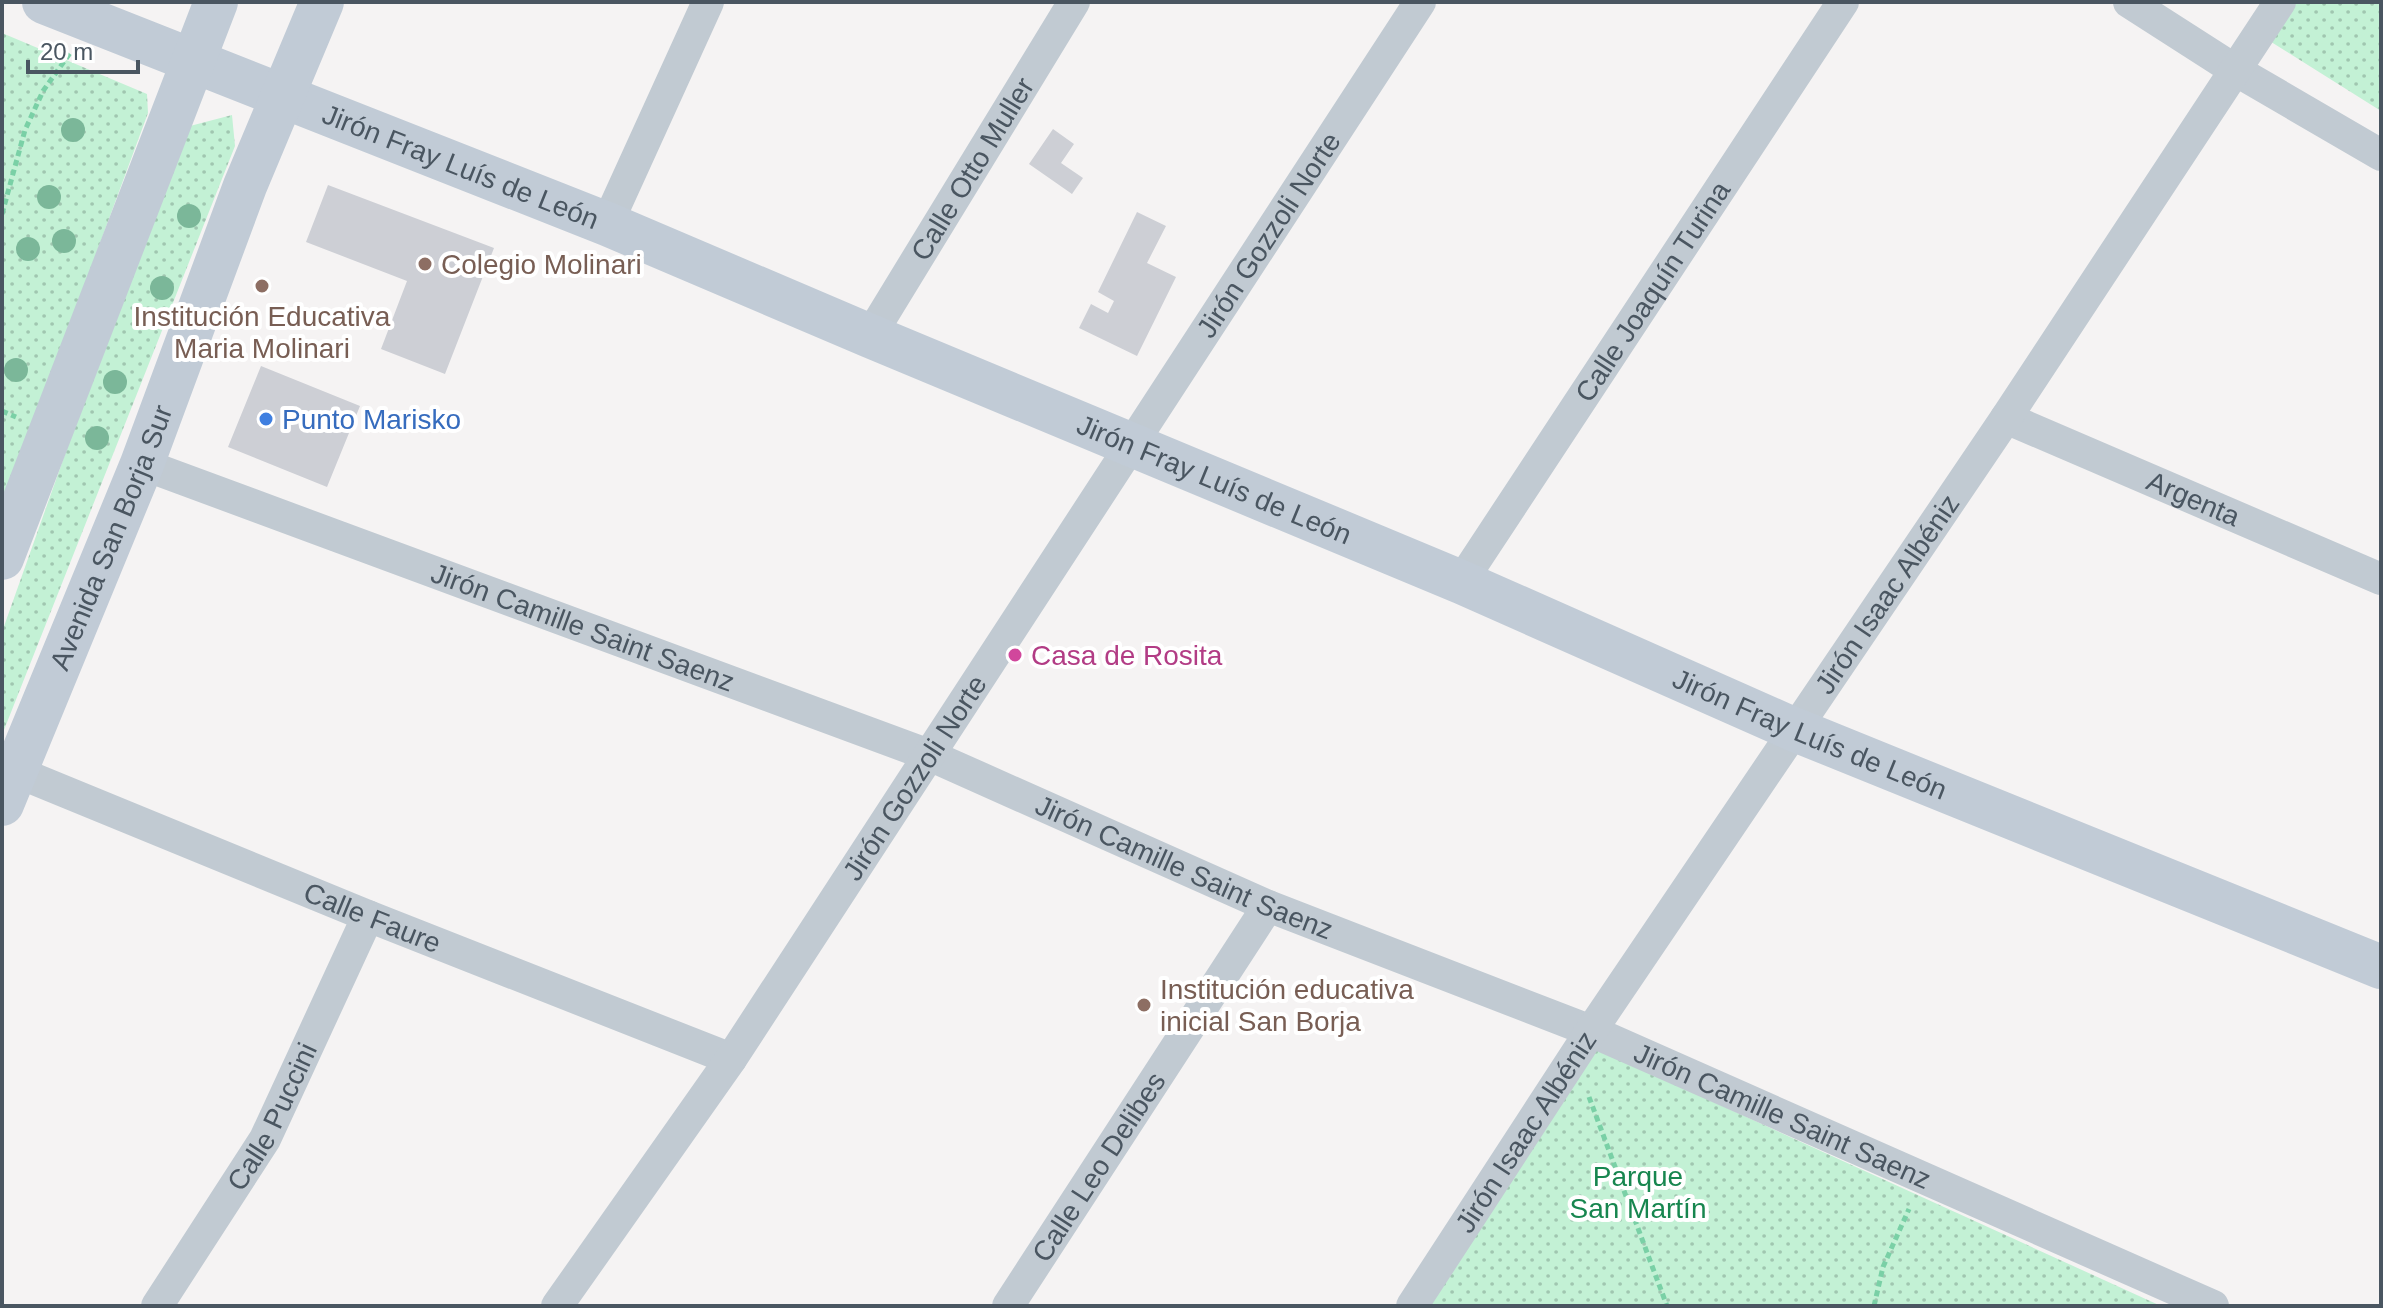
<svg xmlns="http://www.w3.org/2000/svg" width="2383" height="1308" font-family="Arial,sans-serif">
	<style>
		.grass { fill: url(#grass-dots) }
		.building { fill: #cdcfd5 }
		.lines { fill: none; stroke-linecap: round; stroke-linejoin: round }
		.path { stroke: #7ad0a6; stroke-width: 5; stroke-dasharray: 6 4; stroke-linecap: butt }
		.street { stroke: #c1cad2; stroke-width: 32 }
		.secondary { stroke: #c1cbd6; stroke-width: 44 }
		.tree { fill: #7bb799 }
		.education-dot { fill: #8d6e63; stroke: #fff; stroke-width: 3 }
		.shop-dot { fill: #3f7fe0; stroke: #fff; stroke-width: 3 }
		.hotel-dot { fill: #d1479c; stroke: #fff; stroke-width: 3 }
		.labels { text-anchor: middle; stroke-width: 8; stroke-linejoin: round; paint-order: stroke }
		.street-label { font-size: 28px; fill: #4a5661; stroke: #fff }
		.education-label { font-size: 28px; fill: #785e54; stroke: #fff; text-anchor: start }
		.shop-label { font-size: 28px; fill: #366cbe; stroke: #fff; text-anchor: start }
		.hotel-label { font-size: 28px; fill: #b23c85; stroke: #fff; text-anchor: start }
		.park-label { font-size: 28px; fill: #17864f; stroke: #fff }
	</style>
	<defs>
		<pattern id="grass-dots" width="8" height="8" patternUnits="userSpaceOnUse" patternTransform="scale(2)"><rect width="8" height="8" fill="#c3f1d5"/><path d="M2 2h.1M6 6h.1" fill="none" stroke="#a0c6b0" stroke-width="1.8" stroke-linecap="round"/></pattern>
	</defs>
	<rect width="100%" height="100%" fill="#f5f3f3"/>
	<path class="grass" d="M2292 2H2381V111L2268 40Z
		M2 33 147 94 148 113 2 509Z
		M232 115 235 146 2 735V632L163 178 190 126Z
		M1595 1048 2161 1306H1428Z"/>
	<path class="building" d="M1053 129 1074 144 1061 163 1083 178 1072 194 1029 164Z
		M328 185 494 248 445 374 381 349 407 281 306 242Z
		M1137 212 1166 226 1147 263 1176 277 1137 356 1079 328 1091 304 1108 313 1114 301 1098 292Z
		M261 366 360 406 327 487 228 447Z"/>
	<g class="lines">
		<path class="path" d="M2 214 25 130 43 91 70 53
			M2 411 16 417
			M1589 1097 1667 1306
			M1874 1306 1883 1267 1909 1209"/>
		<g class="street">
			<path d="M2129 2 2235 70 2381 155"/>
			<path d="M607 224 708 2"/>
			<path id="s1" d="M870 336 1074 2"/>
			<path id="s2" d="M2006 418 2381 579"/>
			<path id="s3" d="M142 464 929 755 1268 906 1591 1031 2213 1306"/>
			<path id="s4" d="M1461 582 1843 2"/>
			<path id="s5" d="M17 772 368 916 731 1059"/>
			<path id="s6" d="M157 1306 265 1139 368 916"/>
			<path id="s7" d="M557 1306 731 1059 1420 2"/>
			<path id="s8" d="M1008 1306 1268 906"/>
			<path id="s9" d="M1412 1306 1591 1031 2006 418 2280 2"/>
		</g>
		<g class="secondary">
			<path id="s10" d="M44 2 607 224 870 336 1461 582 1793 729 2381 967"/>
			<path d="M2 558 216 2"/>
			<path id="s11" d="M2 804 142 464 245 186 322 2"/>
		</g>
	</g>
	<g class="tree">
		<circle cx="73" cy="130" r="12"/>
		<circle cx="49" cy="197" r="12"/>
		<circle cx="189" cy="216" r="12"/>
		<circle cx="64" cy="241" r="12"/>
		<circle cx="28" cy="249" r="12"/>
		<circle cx="162" cy="288" r="12"/>
		<circle cx="16" cy="370" r="12"/>
		<circle cx="115" cy="382" r="12"/>
		<circle cx="97" cy="438" r="12"/>
	</g>
	<g class="education-dot">
		<circle cx="425" cy="264" r="8"/>
		<circle cx="262" cy="286" r="8"/>
		<circle cx="1144" cy="1005" r="8"/>
	</g>
	<circle class="shop-dot" cx="266" cy="419" r="8"/>
	<circle class="hotel-dot" cx="1015" cy="655" r="8"/>
	<g class="labels">
		<g class="street-label">
			<text dy="10" stroke="none"><textPath href="#s10" startOffset="448">Jirón Fray Luís de León</textPath></text>
			<text dy="10" stroke="none"><textPath href="#s1" startOffset="196">Calle Otto Muller</textPath></text>
			<text dy="10" stroke="none"><textPath href="#s7" startOffset="1286">Jirón Gozzoli Norte</textPath></text>
			<text dy="10" stroke="none"><textPath href="#s4" startOffset="348">Calle Joaquín Turina</textPath></text>
			<text dy="10" stroke="none"><textPath href="#s10" startOffset="1264">Jirón Fray Luís de León</textPath></text>
			<text dy="10" stroke="none"><textPath href="#s2" startOffset="204">Argenta</textPath></text>
			<text dy="10" stroke="none"><textPath href="#s11" startOffset="288">Avenida San Borja Sur</textPath></text>
			<text dy="10" stroke="none"><textPath href="#s9" startOffset="856">Jirón Isaac Albéniz</textPath></text>
			<text dy="10" stroke="none"><textPath href="#s3" startOffset="470">Jirón Camille Saint Saenz</textPath></text>
			<text dy="10" stroke="none"><textPath href="#s10" startOffset="1912">Jirón Fray Luís de León</textPath></text>
			<text dy="10" stroke="none"><textPath href="#s7" startOffset="638">Jirón Gozzoli Norte</textPath></text>
			<text dy="10" stroke="none"><textPath href="#s3" startOffset="1118">Jirón Camille Saint Saenz</textPath></text>
			<text dy="10" stroke="none"><textPath href="#s5" startOffset="384">Calle Faure</textPath></text>
			<text dy="10" stroke="none"><textPath href="#s3" startOffset="1766">Jirón Camille Saint Saenz</textPath></text>
			<text dy="10" stroke="none"><textPath href="#s6" startOffset="222">Calle Puccini</textPath></text>
			<text dy="10" stroke="none"><textPath href="#s9" startOffset="208">Jirón Isaac Albéniz</textPath></text>
			<text dy="10" stroke="none"><textPath href="#s8" startOffset="166">Calle Leo Delibes</textPath></text>
		</g>
		<g class="education-label">
			<text x="441" y="274">Colegio Molinari</text>
			<text x="262" y="326" text-anchor="middle">Institución Educativa<tspan x="262" dy="32">Maria Molinari</tspan></text>
			<text x="1160" y="999">Institución educativa<tspan x="1160" dy="32">inicial San Borja</tspan></text>
		</g>
		<g class="shop-label">
			<text x="282" y="429">Punto Marisko</text>
		</g>
		<g class="hotel-label">
			<text x="1031" y="665">Casa de Rosita</text>
		</g>
		<g class="park-label">
			<text x="1638" y="1186">Parque<tspan x="1638" dy="32">San Martín</tspan></text>
		</g>
	</g>
	<rect width="2383" height="1308" fill="none" stroke="#4a5661" stroke-width="8"/>
	<path d="M28 60v12h110v-12" fill="none" stroke="#4a5661" stroke-width="4"/>
	<text x="40" y="60" font-size="24" fill="#4a5661" stroke="#ffffff" stroke-width="6" paint-order="stroke">20 m</text>
</svg>
